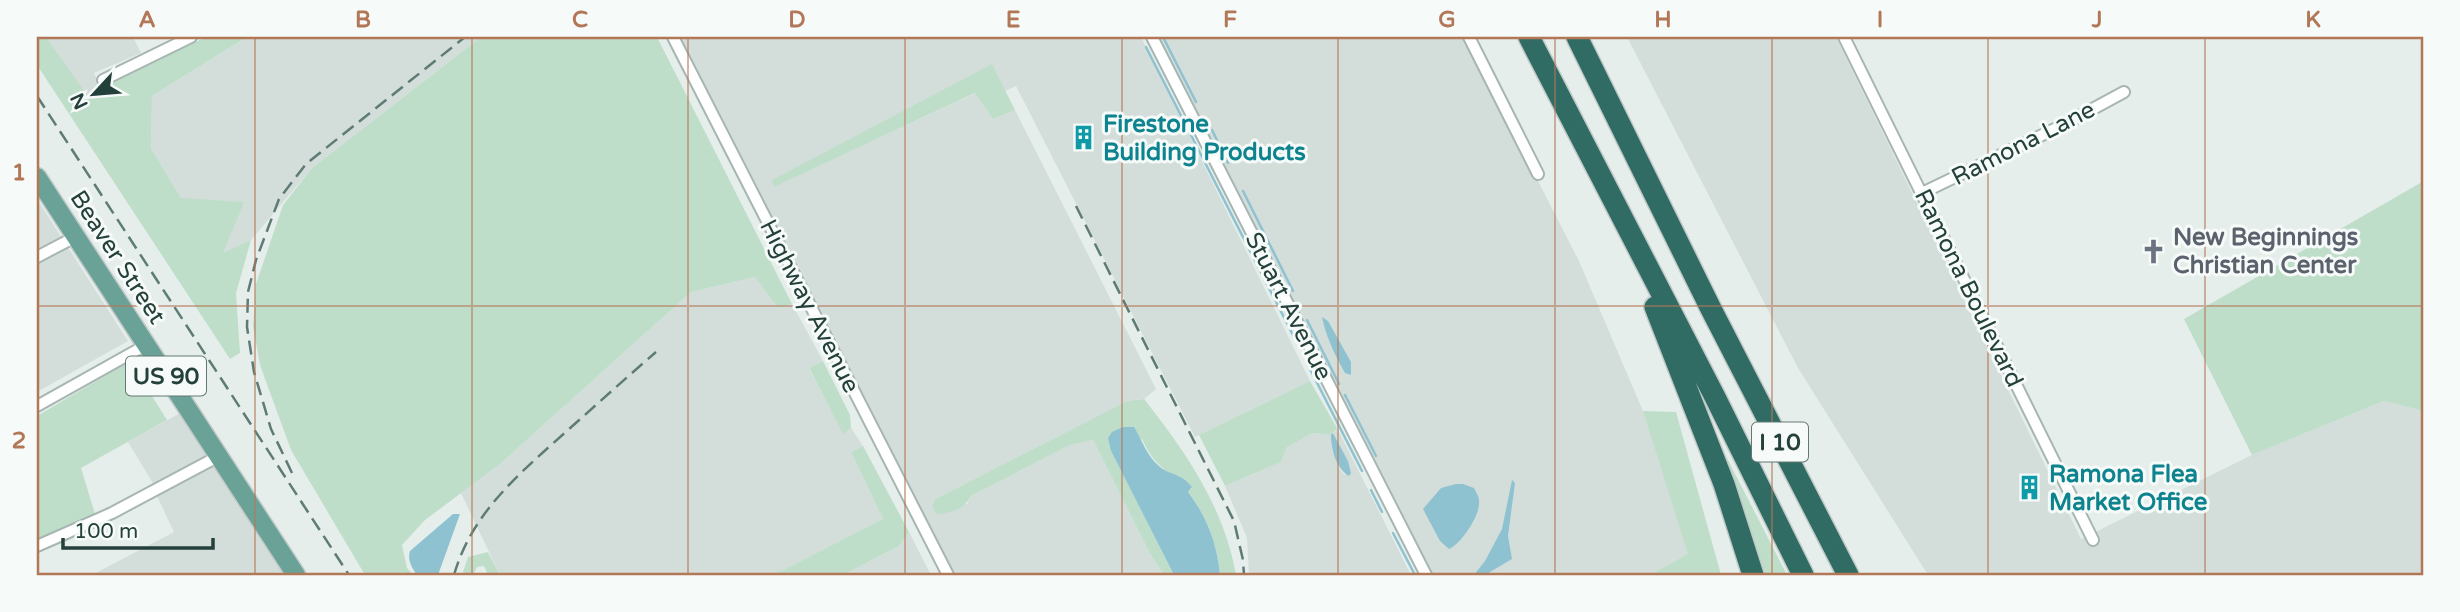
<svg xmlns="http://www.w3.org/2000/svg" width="2460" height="612" font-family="'Varela Round',sans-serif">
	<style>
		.built { fill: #d3deda }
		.green { fill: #bfdeca }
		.water { fill: #8fc2d1 }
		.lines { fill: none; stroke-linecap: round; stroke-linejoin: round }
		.stream { stroke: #8fc2d1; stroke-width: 2.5 }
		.minor-casing { stroke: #a7b6b2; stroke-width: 14 }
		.primary-casing { stroke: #c2cac8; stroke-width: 21 }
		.motorway-casing { stroke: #c2cac8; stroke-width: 24 }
		.minor { stroke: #fff; stroke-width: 10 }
		.primary { stroke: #6ba298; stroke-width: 18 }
		.motorway { stroke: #316c64; stroke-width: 21 }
		.rail { stroke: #5f7b76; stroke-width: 2.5; stroke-dasharray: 14 7; stroke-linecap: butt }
		.grid { fill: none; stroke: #b27756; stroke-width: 2; stroke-opacity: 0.55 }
		.labels { text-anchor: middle; stroke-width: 6; stroke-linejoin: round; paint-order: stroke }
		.shield { fill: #f6faf8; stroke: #637873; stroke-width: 2 }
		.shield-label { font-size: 23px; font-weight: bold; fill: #24403a }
		.culture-label { font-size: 24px; font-weight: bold; fill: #0d838f; stroke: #f6faf8; text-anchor: start }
		.street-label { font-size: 24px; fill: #24403a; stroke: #f6faf8 }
		.worship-label { font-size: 24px; font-weight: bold; fill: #5b616d; stroke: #f6faf8; text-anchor: start }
		.neatline { fill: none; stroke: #b27756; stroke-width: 2.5 }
		.grid-label { font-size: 23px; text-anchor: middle; font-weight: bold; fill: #b27756 }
	</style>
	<rect width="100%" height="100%" fill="#e5eeeb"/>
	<path class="built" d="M46 37H133L141 53 94 73 101 89 86 96Z
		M247 37H481L312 168 251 240 223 254 181 198 151 148 152 96Z
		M679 37H1141L1310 381 1195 437 1016 86 1005 91 992 65 775 186 976 93 993 119 1015 110 1156 389 1144 399 1127 401 935 499 932 506 967 504 971 496 1070 445 1093 440 1149 552 1164 575H953Z
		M1158 37H1464L1579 261 1643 411 1689 554 1650 575H1432Z
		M1627 37H1836L2081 539 2252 455 2384 401 2423 411V575H1928L1798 368Z
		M37 199 128 341 37 392Z
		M755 277 778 308 792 304 823 361 809 369 843 433 851 428 863 446 851 452 883 519 773 575H500L461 493 500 464 691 292Z
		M182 412 210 455 154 485 128 442Z
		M1337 428 1411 575H1249L1247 538 1225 486 1281 462 1287 447 1313 433 1331 435 1332 450 1340 469 1345 475 1348 461 1333 433Z
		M208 465 217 466 286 575H92L174 532 156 494Z
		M909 532 931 575H843L899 546Z"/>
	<path class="green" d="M37 37H46L87 95 206 37H247L152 96 151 148 181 198 244 202 223 253 251 240 236 293 240 353 230 359 37 65Z
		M481 37H657L792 304 778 308 755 277 691 292 500 464 425 520 402 545 407 568 413 575H365L291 450 260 365 253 326 256 284 283 205 312 168Z
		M992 64 1015 110 993 119 975 93 774 187 772 180Z
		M2422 182 2423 411 2384 401 2252 455 2184 319Z
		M130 361 167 420 81 468 95 514 37 552V416Z
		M823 361 850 415 851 428 843 434 809 368Z
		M1310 381 1337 428 1331 435 1313 433 1287 447 1281 462 1225 486 1199 435Z
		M1144 399C1186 452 1224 507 1236 575H1220C1217 543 1207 517 1188 492L1192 488C1168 473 1154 466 1142 439L1111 451 1174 575H1164L1149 552 1093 440 1070 445 971 496C964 510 950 513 936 514L932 506 935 499 1127 401Z
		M1643 411 1676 412 1721 575H1650L1688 554Z
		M1712 429 1787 575H1760Z
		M863 446 909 532 899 546 843 575H773L883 519 851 452Z
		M488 552 500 575H488L484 566 477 567 473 575H462L468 557Z"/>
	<path class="water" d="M1322 317 1328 321 1351 362V375L1345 373C1335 355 1326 337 1322 317Z
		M1123 427H1134C1142 440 1147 456 1159 466 1170 476 1180 472 1192 487L1188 492C1207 517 1217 543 1220 575H1174L1111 451 1108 438 1112 432Z
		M1333 433 1348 461 1351 473 1349 476C1336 468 1331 450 1331 435Z
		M1512 480 1515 483 1508 536 1512 559 1485 575H1474L1485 561 1502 529Z
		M1456 484H1463L1474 488C1477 494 1480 498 1479 504 1479 517 1460 545 1449 549L1440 541 1423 509 1441 488Z
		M453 514H460L438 575H417C412 568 407 560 410 551Z"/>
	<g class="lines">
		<path class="stream" d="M1163 37 1196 102
			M1146 47 1295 339
			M1212 130 1228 163
			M1243 191 1293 291
			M1307 320 1339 384
			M1309 367 1362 471
			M1345 395 1376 456
			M1371 490 1382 512
			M1393 533 1415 575"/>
		<defs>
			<path id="minor" d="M673 37 948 575
				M1152 37 1426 575
				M1469 37 1538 174
				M1844 37 2093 540
				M103 80 191 37
				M1922 193 2065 124 2124 92
				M37 257 75 237
				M37 406 146 345
				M37 546 112 513 219 456"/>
			<path id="primary" d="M37 177 296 575"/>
			<path id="motorway" d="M1529 37 1715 397 1803 575
				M1577 37 1711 309 1848 575
				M1655 307 1724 484 1753 575"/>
		</defs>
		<use href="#minor" class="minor-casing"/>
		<use href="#primary" class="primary-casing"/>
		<use href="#motorway" class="motorway-casing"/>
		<use href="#minor" class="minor"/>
		<use href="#primary" class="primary"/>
		<use href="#motorway" class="motorway"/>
		<path class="rail" d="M37 96 349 575
			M1076 206 1234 521 1243 560 1244 575
			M292 473 271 429 254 372 247 327 248 292 256 260 279 199 306 164 465 37
			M454 575C472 512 520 473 568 430 597 404 626 378 656 352"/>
	</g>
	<path class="grid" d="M255 37V575M472 37V575M688 37V575M905 37V575M1122 37V575M1338 37V575M1555 37V575M1772 37V575M1988 37V575M2205 37V575M37 306H2423"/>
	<defs>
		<symbol id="building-bare" viewBox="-9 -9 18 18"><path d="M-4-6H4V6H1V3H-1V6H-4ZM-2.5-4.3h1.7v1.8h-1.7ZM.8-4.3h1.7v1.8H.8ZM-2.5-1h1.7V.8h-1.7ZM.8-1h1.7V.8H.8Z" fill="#0f9aa8" stroke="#f6faf8" stroke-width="2.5" paint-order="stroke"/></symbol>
		<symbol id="church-bare" viewBox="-9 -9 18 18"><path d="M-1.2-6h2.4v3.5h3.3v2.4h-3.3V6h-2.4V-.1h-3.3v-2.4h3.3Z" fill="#6b7280" stroke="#f6faf8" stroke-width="2.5" paint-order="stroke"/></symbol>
	</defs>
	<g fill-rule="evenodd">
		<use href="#building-bare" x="1066" y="120" width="35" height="35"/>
		<use href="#church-bare" x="2136" y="234" width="35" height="35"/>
		<use href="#building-bare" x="2012" y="470" width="35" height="35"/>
	</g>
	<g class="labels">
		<g class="shield">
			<rect x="126" y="356.5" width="80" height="39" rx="5"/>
			<rect x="1752" y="422.5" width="56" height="39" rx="5"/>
		</g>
		<g class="shield-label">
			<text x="166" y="384">US 90</text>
			<text x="1780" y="450">I 10</text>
		</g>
		<g class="culture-label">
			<text x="1103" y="132">Firestone<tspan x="1103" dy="28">Building Products</tspan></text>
			<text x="2049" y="482">Ramona Flea<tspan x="2049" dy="28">Market Office</tspan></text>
		</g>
		<g class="street-label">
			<text transform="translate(2023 143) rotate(-27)" y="8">Ramona Lane</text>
			<text transform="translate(118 257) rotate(57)" y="8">Beaver Street</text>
			<text transform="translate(1969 288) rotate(64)" y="8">Ramona Boulevard</text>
			<text transform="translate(810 306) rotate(63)" y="8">Highway Avenue</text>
			<text transform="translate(1289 306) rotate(63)" y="8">Stuart Avenue</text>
		</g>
		<g class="worship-label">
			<text x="2173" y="245">New Beginnings<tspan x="2173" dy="28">Christian Center</tspan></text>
		</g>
	</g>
	<rect width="2460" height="612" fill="none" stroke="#f6faf8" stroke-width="77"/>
	<g transform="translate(94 94) rotate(244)" stroke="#f6faf8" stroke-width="5" paint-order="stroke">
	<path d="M0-5L12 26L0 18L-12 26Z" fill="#24403a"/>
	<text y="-10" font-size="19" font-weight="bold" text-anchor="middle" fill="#24403a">N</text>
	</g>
	<path d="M63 538v10h150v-10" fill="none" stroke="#24403a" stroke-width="3.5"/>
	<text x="74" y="538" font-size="21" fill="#24403a" stroke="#f6faf8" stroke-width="5" paint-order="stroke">100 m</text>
	<rect x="38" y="38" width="2384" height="536" class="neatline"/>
	<g class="grid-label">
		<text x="147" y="27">A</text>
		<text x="363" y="27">B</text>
		<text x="580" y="27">C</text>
		<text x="797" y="27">D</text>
		<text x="1013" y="27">E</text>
		<text x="1230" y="27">F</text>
		<text x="1447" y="27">G</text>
		<text x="1663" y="27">H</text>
		<text x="1880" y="27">I</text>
		<text x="2097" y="27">J</text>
		<text x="2313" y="27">K</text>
		<text x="19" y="180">1</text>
		<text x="19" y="448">2</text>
	</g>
</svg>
